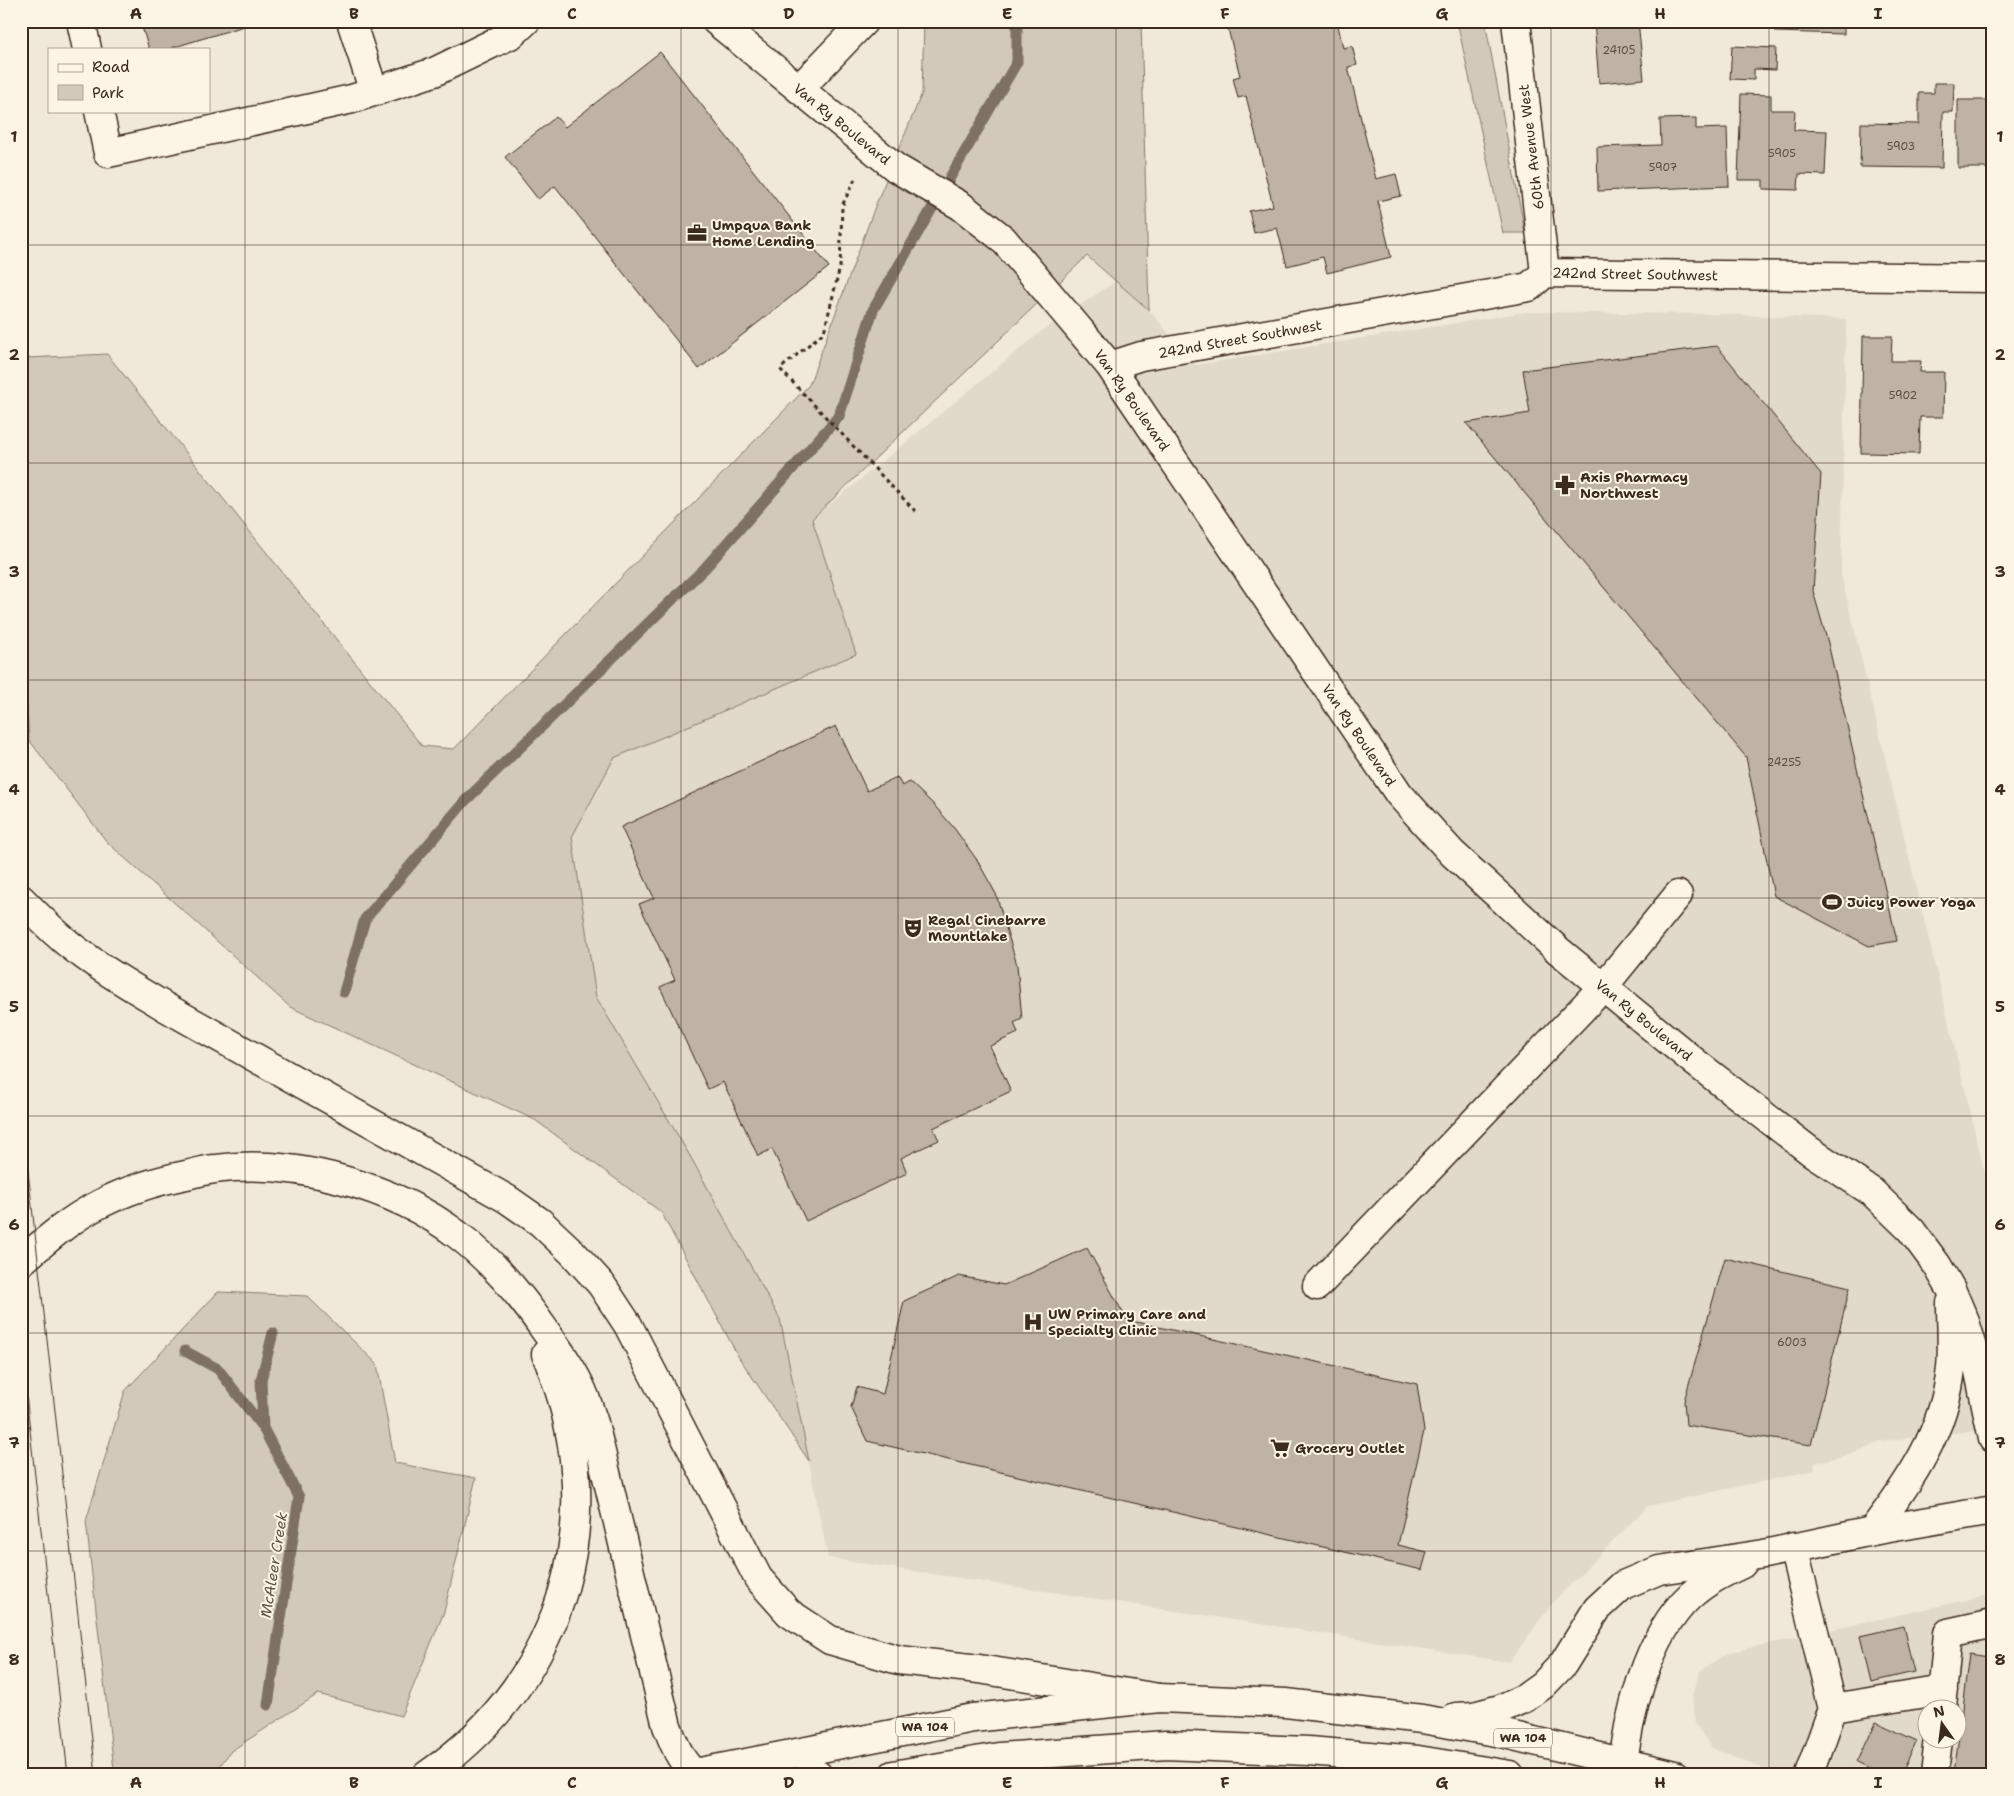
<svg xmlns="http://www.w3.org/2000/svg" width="2014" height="1796" font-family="'Shantell Sans',sans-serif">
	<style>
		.built { fill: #e1d9c9; fill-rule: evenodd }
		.green { fill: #d2c9ba; stroke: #867a6c }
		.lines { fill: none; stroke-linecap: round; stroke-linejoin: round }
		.stream { stroke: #7e7163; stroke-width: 11 }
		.building { fill: #beb3a4; stroke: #3b2a1e }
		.minor-casing { stroke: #3b2a1e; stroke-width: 31 }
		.major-casing { stroke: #3b2a1e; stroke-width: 31 }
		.highway-casing { stroke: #3b2a1e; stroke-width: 31 }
		.path { stroke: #3b2a1e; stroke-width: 3; stroke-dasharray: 4 4; stroke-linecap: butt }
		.minor { stroke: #fcf5e5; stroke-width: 28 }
		.major { stroke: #fcf5e5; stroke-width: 28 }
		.highway { stroke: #fcf5e5; stroke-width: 28 }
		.tram { stroke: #3b2a1e; stroke-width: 1 }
		.grid { fill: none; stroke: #3b2a1e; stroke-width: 1; stroke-opacity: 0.55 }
		.labels { text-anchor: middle; stroke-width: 4; stroke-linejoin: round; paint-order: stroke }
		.number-label { font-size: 11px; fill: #5c4c40 }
		.shield { fill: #fcf5e5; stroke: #75675a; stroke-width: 1 }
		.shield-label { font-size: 12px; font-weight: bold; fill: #3b2a1e }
		.street-label { font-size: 14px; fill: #3b2a1e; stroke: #fcf5e5 }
		.poi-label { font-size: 14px; font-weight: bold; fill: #3b2a1e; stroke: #fcf5e5; text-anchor: start }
		.water-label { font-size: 15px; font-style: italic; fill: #625346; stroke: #fcf5e5 }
		.neatline { fill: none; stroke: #3b2a1e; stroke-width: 2 }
		.grid-label { font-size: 16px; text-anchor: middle; font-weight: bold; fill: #3b2a1e }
	</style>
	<rect width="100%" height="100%" fill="#f0e9d9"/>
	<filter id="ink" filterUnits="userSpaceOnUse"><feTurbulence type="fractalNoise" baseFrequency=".02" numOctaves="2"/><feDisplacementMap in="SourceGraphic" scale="10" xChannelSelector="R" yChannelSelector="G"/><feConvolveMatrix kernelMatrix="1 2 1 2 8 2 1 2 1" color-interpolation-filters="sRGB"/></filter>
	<g filter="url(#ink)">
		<path class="built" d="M1116 281 1149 310 1196 365 1526 312 1716 314 1846 319 1841 574 1993 1207V1429L1880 1441 1852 1454 1814 1463 1815 1470 1648 1506 1555 1600 1509 1662 828 1558 780 1319 596 997 572 837 613 758 855 651 812 519 1042 331Z
			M1993 1594V1775H1777L1712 1748 1695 1724 1692 1695 1700 1671 1727 1653ZM1926 1708H1956V1738H1926Z"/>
		<path class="green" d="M924 21H1141L1149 310 1087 256 812 519 856 654 614 758 572 837 596 997 690 1156 780 1319 809 1461 738 1356 661 1212 535 1120 290 1007 107 842 29 740 21 604V394L28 358 107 354 422 746 454 749 809 385 876 204 922 93Z
			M1457 21H1485L1525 233H1503Z
			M218 1292 307 1296 377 1364 395 1463 476 1478 444 1612 401 1716 318 1694 231 1751 213 1775H125L114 1770 86 1521 125 1391Z"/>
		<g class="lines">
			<path class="stream" d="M344 992 365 919 465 801 705 568 839 416 873 310 1017 62V21
				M185 1351 218 1369 263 1428 299 1497 268 1705
				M263 1428 261 1380 273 1333"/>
		</g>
		<path class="building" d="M140 21H261L168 49H149Z
			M1226 21H1337L1343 48 1352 46 1357 65 1348 67 1376 179 1396 174 1401 196 1378 201 1391 257 1327 273 1323 257 1287 266 1277 228 1254 233 1249 211 1273 206 1246 96 1238 98 1233 78 1240 76Z
			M1594 21H1638L1644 79 1599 83Z
			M1775 21H1844V34L1775 32Z
			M1732 46 1776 48 1775 70 1754 69V80L1730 79Z
			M660 52 829 267 699 369 555 186 538 199 505 157 556 117 565 127Z
			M1934 83H1954L1953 112H1943L1942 168 1860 167 1861 123 1919 124V93H1934Z
			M1741 94 1771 95V110H1795L1794 130 1827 131 1825 175 1799 174 1798 190 1763 189V180H1738Z
			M1958 100H1993V168H1958Z
			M1696 118V129L1727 128 1729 186 1598 191 1597 147 1661 145 1660 119Z
			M1863 336H1892L1891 361H1921L1920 372H1944L1943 417H1920L1919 454 1861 453Z
			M1717 346 1821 474 1813 591 1828 643 1897 941 1869 946 1774 896 1746 757 1466 423 1530 413 1523 370Z
			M836 726 867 791 897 777 902 786 910 782 933 804 954 828 977 860 996 894 1017 965 1022 1019 1014 1023 1018 1033 990 1046 1011 1091 933 1128 939 1140 901 1158 907 1173 806 1221 772 1149 758 1156 723 1082 708 1089 660 987 675 980 639 904 654 898 621 827Z
			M1993 809V826L1989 825Z
			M1087 1248 1127 1320 1417 1384 1424 1431 1398 1545 1427 1552 1422 1570 867 1441 851 1407 857 1387 883 1394 904 1301 959 1276 1004 1285Z
			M1725 1258 1850 1287 1811 1445 1686 1425 1684 1401Z
			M1903 1626 1914 1672 1871 1682 1860 1636Z
			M1969 1653 1993 1657V1774L1954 1775Z
			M1876 1722 1917 1741 1901 1775H1882L1857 1763Z"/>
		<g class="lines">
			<defs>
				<path id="minor" d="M81 21 87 49
					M351 21 374 92
					M716 21 896 168 961 206 1003 239 1110 366 1399 794 1452 853 1559 951 1696 1063 1810 1151 1872 1192 1911 1230 1937 1265 1951 1289 1965 1322 1976 1357 1993 1439
					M1516 21 1545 273
					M799 89 864 21
					M99 111 108 153 352 99 434 72 512 34 526 21
					M1110 366 1141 356 1529 287 1545 273 1993 278
					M1317 1286 1603 987 1678 895
					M1872 1531C1909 1483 1945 1431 1951 1368 1953 1347 1951 1325 1951 1303
					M1793 1547 1833 1708 1943 1690
					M1941 1707 1948 1633 1993 1623
					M1809 1775 1833 1708
					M1934 1775 1938 1738"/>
				<path id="major" d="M1456 1717 1474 1716 1500 1709 1525 1698 1543 1685 1563 1664 1597 1609 1623 1585 1659 1570 1764 1554 1872 1531 1993 1510
					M685 1775 973 1718 1159 1698 1286 1703 1422 1719 1501 1733 1675 1775
					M893 1775 999 1757 1166 1745 1308 1751 1418 1760 1510 1775
					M1622 1775C1627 1718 1647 1636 1690 1596 1705 1582 1723 1573 1742 1564"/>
				<path id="highway" d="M21 899C40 918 60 939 82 954 109 974 139 991 167 1008L507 1199 540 1222 572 1252 601 1284 628 1325 758 1578 789 1613 830 1640 899 1660 979 1669 1159 1698
					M21 1262C46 1240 70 1219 100 1204 127 1190 156 1181 186 1175 195 1173 205 1170 215 1169 295 1158 395 1187 458 1235 492 1261 520 1294 544 1329 558 1349 573 1369 582 1390 587 1401 590 1412 594 1423L667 1726C674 1743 681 1765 698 1775
					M427 1775C569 1677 612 1510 546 1354
					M808 1775H818"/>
			</defs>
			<use href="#minor" class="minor-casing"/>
			<use href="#major" class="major-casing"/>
			<use href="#highway" class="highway-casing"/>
			<path class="path" d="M855 179 842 206 840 267 824 332 780 369 917 513"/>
			<use href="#minor" class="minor"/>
			<use href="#major" class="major"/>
			<use href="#highway" class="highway"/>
			<path class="tram" d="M21 1109 96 1775
				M21 1349 68 1775"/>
		</g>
	</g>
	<path class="grid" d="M245 21V1775M463 21V1775M681 21V1775M898 21V1775M1116 21V1775M1334 21V1775M1551 21V1775M1769 21V1775M21 245H1993M21 463H1993M21 680H1993M21 898H1993M21 1116H1993M21 1333H1993M21 1551H1993"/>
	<defs>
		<symbol id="office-bare" viewBox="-9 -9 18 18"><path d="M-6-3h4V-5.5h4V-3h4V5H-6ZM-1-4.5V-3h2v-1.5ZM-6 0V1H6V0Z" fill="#3b2a1e" stroke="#fcf5e5" stroke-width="2.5" paint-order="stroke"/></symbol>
		<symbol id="pharmacy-bare" viewBox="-9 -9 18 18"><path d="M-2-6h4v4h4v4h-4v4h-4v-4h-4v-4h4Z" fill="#3b2a1e" stroke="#fcf5e5" stroke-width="2.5" paint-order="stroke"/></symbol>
		<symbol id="stadium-bare" viewBox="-9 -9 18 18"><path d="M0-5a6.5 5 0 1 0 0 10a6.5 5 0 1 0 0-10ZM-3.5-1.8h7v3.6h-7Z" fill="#3b2a1e" stroke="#fcf5e5" stroke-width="2.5" paint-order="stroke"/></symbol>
		<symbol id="theatre-bare" viewBox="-9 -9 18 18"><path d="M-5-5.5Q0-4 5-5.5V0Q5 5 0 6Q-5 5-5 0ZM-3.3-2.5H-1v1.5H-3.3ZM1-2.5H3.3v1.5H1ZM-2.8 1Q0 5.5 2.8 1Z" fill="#3b2a1e" stroke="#fcf5e5" stroke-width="2.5" paint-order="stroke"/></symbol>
		<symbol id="hospital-bare" viewBox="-9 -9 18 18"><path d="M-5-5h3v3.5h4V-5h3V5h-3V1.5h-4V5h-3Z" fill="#3b2a1e" stroke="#fcf5e5" stroke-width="2.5" paint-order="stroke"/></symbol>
		<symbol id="supermarket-bare" viewBox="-9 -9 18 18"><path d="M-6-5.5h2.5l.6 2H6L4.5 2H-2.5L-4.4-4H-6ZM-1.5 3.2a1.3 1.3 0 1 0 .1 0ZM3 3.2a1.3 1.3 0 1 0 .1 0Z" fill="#3b2a1e" stroke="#fcf5e5" stroke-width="2.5" paint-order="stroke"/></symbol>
	</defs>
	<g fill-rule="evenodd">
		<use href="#office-bare" x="683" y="219" width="28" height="28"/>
		<use href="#pharmacy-bare" x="1551" y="471" width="28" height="28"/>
		<use href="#stadium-bare" x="1818" y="888" width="28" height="28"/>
		<use href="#theatre-bare" x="899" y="914" width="28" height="28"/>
		<use href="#hospital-bare" x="1019" y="1308" width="28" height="28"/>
		<use href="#supermarket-bare" x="1266" y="1434" width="28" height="28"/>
	</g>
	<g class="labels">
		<g class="number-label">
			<text x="1619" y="54">24105</text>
			<text x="1901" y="150">5903</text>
			<text x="1782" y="157">5905</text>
			<text x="1663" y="171">5907</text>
			<text x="1903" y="399">5902</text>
			<text x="1784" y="766">24255</text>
			<text x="1792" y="1346">6003</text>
		</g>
		<g class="shield">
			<rect x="896" y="1717.5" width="58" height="19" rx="4"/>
			<rect x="1494" y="1728.5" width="58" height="19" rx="4"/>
		</g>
		<g class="shield-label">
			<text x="925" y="1731">WA 104</text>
			<text x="1523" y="1742">WA 104</text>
		</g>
		<g class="street-label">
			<text transform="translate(842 124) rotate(39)" y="5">Van Ry Boulevard</text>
			<text transform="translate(1531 147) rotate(-97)" y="5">60th Avenue West</text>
			<text transform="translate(1635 274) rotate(1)" y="5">242nd Street Southwest</text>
			<text transform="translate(1240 339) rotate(-10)" y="5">242nd Street Southwest</text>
			<text transform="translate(1132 400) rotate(55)" y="5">Van Ry Boulevard</text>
			<text transform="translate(1359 735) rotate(56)" y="5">Van Ry Boulevard</text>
			<text transform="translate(1644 1020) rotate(39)" y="5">Van Ry Boulevard</text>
		</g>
		<g class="poi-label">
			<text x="712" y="230">Umpqua Bank<tspan x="712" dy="16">Home Lending</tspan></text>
			<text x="1580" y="482">Axis Pharmacy<tspan x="1580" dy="16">Northwest</tspan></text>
			<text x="1847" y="907">Juicy Power Yoga</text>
			<text x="928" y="925">Regal Cinebarre<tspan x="928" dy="16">Mountlake</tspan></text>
			<text x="1048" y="1319">UW Primary Care and<tspan x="1048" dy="16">Specialty Clinic</tspan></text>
			<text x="1295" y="1453">Grocery Outlet</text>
		</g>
		<g class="water-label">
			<text transform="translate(274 1565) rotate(-81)" y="5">McAleer Creek</text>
		</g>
	</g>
	<rect width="2014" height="1796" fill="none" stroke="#fcf5e5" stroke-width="55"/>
	<rect x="48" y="48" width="162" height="65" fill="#fcf5e5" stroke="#afa495"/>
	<rect x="58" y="64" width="25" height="8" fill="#fcf5e5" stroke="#afa495"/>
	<text x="92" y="72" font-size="15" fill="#3b2a1e">Road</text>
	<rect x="58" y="85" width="25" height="15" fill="#d2c9ba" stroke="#afa495"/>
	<text x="92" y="98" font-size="15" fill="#3b2a1e">Park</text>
	<g transform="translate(1942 1724) rotate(346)"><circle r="24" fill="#fcf5e5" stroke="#afa495"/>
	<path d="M0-4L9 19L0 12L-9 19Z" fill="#3b2a1e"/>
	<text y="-8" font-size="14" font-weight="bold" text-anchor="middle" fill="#3b2a1e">N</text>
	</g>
	<rect x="28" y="28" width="1958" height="1740" class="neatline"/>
	<g class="grid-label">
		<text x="136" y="19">A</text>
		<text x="354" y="19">B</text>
		<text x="572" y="19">C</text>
		<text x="789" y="19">D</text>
		<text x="1007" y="19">E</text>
		<text x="1225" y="19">F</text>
		<text x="1442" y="19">G</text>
		<text x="1660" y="19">H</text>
		<text x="1878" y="19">I</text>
		<text x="14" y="142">1</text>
		<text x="2000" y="142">1</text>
		<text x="14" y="360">2</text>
		<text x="2000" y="360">2</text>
		<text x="14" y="577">3</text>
		<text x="2000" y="577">3</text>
		<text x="14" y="795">4</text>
		<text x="2000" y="795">4</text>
		<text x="14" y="1012">5</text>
		<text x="2000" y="1012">5</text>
		<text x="14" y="1230">6</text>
		<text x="2000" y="1230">6</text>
		<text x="14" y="1448">7</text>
		<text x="2000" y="1448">7</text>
		<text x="14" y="1665">8</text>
		<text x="2000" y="1665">8</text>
		<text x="136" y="1788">A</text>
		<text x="354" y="1788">B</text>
		<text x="572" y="1788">C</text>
		<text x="789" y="1788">D</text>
		<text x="1007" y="1788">E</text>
		<text x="1225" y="1788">F</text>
		<text x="1442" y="1788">G</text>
		<text x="1660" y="1788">H</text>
		<text x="1878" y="1788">I</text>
	</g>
</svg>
